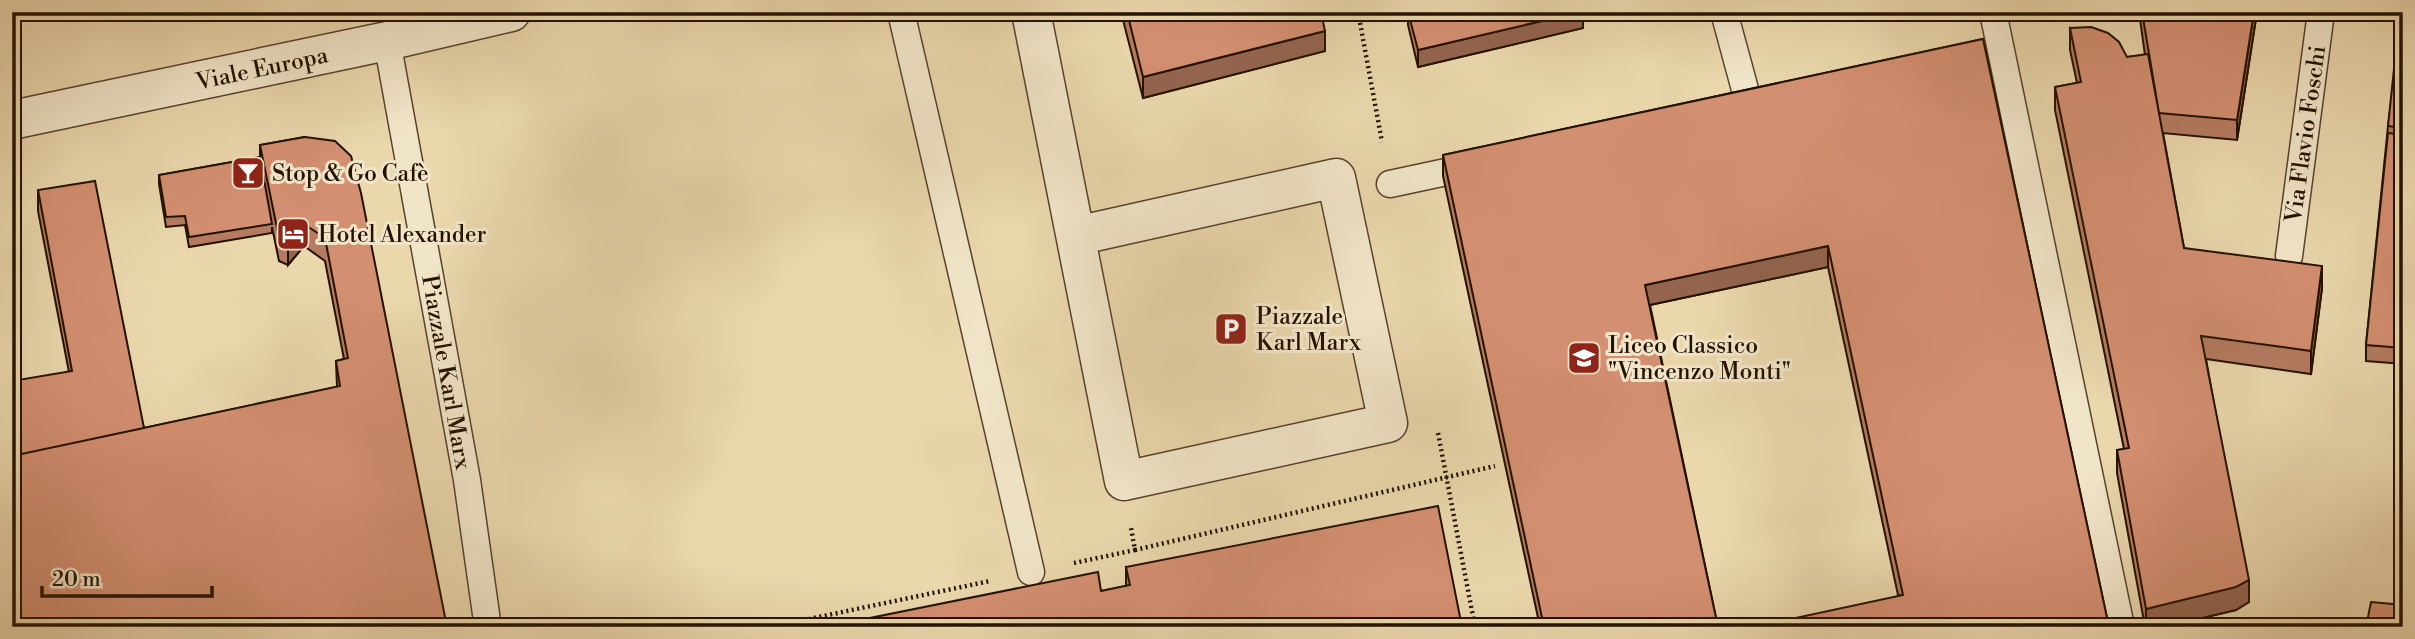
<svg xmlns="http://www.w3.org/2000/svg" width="2415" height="639" font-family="'Libre Bodoni',serif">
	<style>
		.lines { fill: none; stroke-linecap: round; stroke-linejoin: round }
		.service-casing { stroke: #56432b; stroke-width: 29 }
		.minor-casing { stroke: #56432b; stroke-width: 41 }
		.path { stroke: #241200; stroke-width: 4.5; stroke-dasharray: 2 3.5; stroke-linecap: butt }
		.service { stroke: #f1e5c9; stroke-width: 26 }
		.minor { stroke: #f1e5c9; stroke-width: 38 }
		.wall { fill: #b57b61; stroke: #241200; stroke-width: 2 }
		.shaded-wall { fill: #94644f; stroke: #241200; stroke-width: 2 }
		.building { fill: #d38f71; stroke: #241200; stroke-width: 2 }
		.labels { text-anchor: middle; stroke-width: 6; stroke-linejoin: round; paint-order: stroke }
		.street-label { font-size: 23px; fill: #241200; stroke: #f1e5c9 }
		.poi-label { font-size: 23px; fill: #241200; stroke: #f1e5c9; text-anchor: start }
	</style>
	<rect width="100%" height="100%" fill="#ead7ac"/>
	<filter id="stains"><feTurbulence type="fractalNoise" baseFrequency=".00286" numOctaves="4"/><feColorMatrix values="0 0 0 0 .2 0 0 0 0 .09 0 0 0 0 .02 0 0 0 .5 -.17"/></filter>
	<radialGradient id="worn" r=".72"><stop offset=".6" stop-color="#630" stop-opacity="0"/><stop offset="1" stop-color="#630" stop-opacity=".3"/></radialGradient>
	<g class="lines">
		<defs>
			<path id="service" d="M901 12 1031 572
				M1724 12 1750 108
				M1993 12 2121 627
				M387 41 467 480 487 621
				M1390 184 1479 165
				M2289 256 2321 12"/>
			<path id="minor" d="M1031 12 1124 481 1388 423 1336 178 1076 236
				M12 120 387 41 511 12"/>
		</defs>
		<use href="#service" class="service-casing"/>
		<use href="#minor" class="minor-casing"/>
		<path class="path" d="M1358 12 1382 142
			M1438 433 1475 627
			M1135 550 1495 466
			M1074 563 1135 550 1131 528
			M771 627 990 581"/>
		<use href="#service" class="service"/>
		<use href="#minor" class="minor"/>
	</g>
	<path class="wall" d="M1121 12H1321L1325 51 1143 98Z
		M1408 12H1583V28L1418 67 1408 25Z
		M2139 12H2257L2237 140 2163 133 2184 248 2322 288 2311 374 2206 359 2249 602 2236 610 2164 627H2145L2117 473V450L2124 449 2055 110V87L2077 83 2070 50V28L2127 57 2145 55Z
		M2403 12V364L2366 361V345L2388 126Z
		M1983 39 2109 627 1898 595 1828 267 1650 305 1718 627H1540L1443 176V155Z
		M305 137 447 627H12L69 372 38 211V190L144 428 337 387 336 361 344 359 325 261 304 246 288 265 279 261 272 227V233L189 247 185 225 166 227 159 184V175L260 157V145Z
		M1126 567 1462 627 1101 591 1126 586Z"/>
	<path class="shaded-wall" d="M1580 12H1583V28L1418 67V50Z
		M2254 12H2257L2237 140V120Z
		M1325 31V51L1143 98V77Z
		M304 224V246L288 265V242Z
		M1828 246V267L1645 306V285Z
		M2322 266V288L2311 374V351Z
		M2249 580V602L2236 610 2164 627H2146V609Z"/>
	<path class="building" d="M1127 12H1321L1325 31 1143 77Z
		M1408 12H1580L1418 50Z
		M2142 12H2254L2237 120 2159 113Z
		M2400 12H2403V128L2388 126Z
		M2091 27 2108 33 2119 42 2127 57 2148 54 2184 248 2322 266 2311 351 2201 336 2249 580 2236 587 2146 609 2117 450 2129 448 2055 87 2081 82 2070 28Z
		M1983 39 2109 627H1753L1903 595 1828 246 1645 285 1718 627H1544L1443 155Z
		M2388 133 2403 135V348L2366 345Z
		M305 137 335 141 351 156 361 193 447 627H12V456L340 386 336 361 348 358 325 238 304 224 288 242 279 238 260 145Z
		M260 157 272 224 189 237 185 216 166 217 159 175Z
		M95 181 144 428 12 456V381L72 371 38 190Z
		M1438 506 1462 627H825L1098 572 1101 591 1130 585 1126 567Z
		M2371 602 2403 605V627H2366Z"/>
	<defs>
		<symbol id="bar-square" viewBox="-11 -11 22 22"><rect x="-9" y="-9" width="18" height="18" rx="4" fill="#8f2418" stroke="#f1e5c9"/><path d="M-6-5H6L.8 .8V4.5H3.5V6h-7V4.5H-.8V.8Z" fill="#fff"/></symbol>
		<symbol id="hotel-square" viewBox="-11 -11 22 22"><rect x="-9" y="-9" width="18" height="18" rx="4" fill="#8f2418" stroke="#f1e5c9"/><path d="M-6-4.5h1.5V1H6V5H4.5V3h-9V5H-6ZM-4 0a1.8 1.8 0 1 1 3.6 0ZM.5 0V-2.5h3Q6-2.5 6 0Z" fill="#fff"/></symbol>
		<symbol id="parking-square" viewBox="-11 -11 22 22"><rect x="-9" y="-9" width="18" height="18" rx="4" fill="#8f2418" stroke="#f1e5c9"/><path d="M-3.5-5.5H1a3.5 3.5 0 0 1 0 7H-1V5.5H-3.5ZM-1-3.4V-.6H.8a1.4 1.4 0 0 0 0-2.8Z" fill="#fff"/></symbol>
		<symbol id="school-square" viewBox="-11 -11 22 22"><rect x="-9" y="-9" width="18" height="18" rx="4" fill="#8f2418" stroke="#f1e5c9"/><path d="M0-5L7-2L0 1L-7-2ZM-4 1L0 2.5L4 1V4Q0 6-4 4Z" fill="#fff"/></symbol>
	</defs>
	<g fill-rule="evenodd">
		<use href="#bar-square" x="229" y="154" width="38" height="38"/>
		<use href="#hotel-square" x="274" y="215" width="38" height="38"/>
		<use href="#parking-square" x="1212" y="310" width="38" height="38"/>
		<use href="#school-square" x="1565" y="339" width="38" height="38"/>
	</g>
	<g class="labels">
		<g class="street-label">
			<text transform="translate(262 68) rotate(-12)" y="8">Viale Europa</text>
			<text transform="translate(2305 134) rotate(-82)" y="8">Via Flavio Foschi</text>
			<text transform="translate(447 372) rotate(80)" y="8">Piazzale Karl Marx</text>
		</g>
		<g class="poi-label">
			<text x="272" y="181">Stop &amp; Go Cafè</text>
			<text x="318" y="242">Hotel Alexander</text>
			<text x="1256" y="324">Piazzale<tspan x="1256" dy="26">Karl Marx</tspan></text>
			<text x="1608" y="353">Liceo Classico<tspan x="1608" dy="26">"Vincenzo Monti"</tspan></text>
		</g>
	</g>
	<rect width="2415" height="639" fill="none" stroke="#ead7ac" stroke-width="42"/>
	<rect x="14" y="14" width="2387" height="611" fill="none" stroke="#241200" stroke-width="3.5"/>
	<rect x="21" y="21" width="2373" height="597" fill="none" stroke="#241200" stroke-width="2"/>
	<path d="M42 586v10h170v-10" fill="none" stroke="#241200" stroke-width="3.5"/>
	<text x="52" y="586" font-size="21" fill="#241200" stroke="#f1e5c9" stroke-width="5" paint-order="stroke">20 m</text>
	<rect width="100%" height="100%" filter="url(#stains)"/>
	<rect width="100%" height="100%" fill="url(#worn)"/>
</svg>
